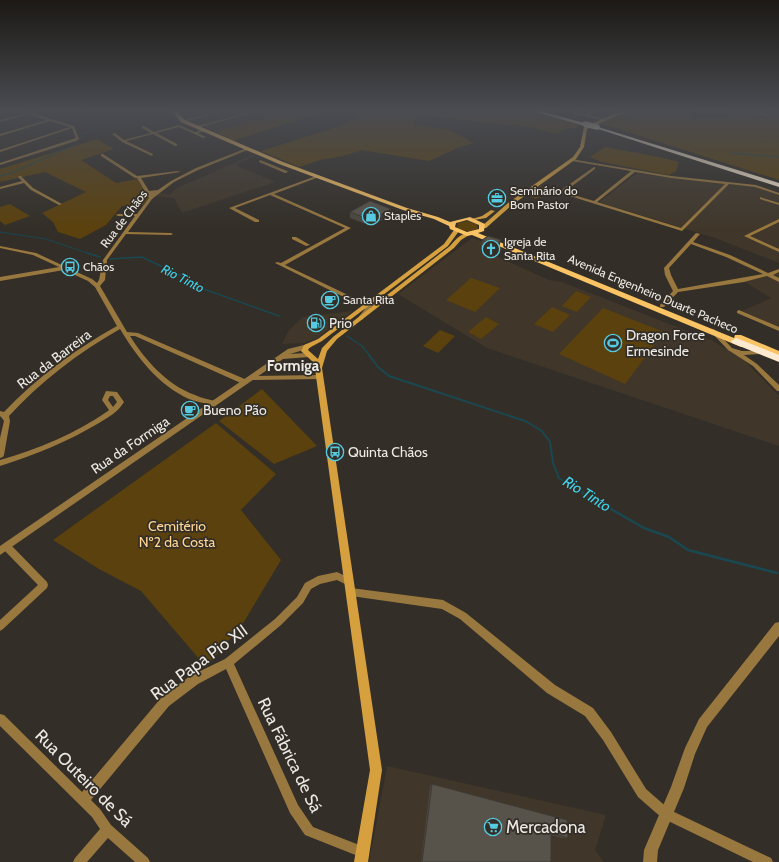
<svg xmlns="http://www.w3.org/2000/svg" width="779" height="862" font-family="Cabin,sans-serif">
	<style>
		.built { fill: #40372a }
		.green { fill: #5b410d }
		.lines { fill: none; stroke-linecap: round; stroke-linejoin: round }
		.stream-far3 { stroke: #1a4851; stroke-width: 1 }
		.stream-far2 { stroke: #1a4851; stroke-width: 1.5 }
		.stream-far1 { stroke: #1a4851; stroke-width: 2 }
		.stream { stroke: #1a4851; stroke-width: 2.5 }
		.minor { fill: #99783f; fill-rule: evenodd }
		.tertiary { fill: #99783f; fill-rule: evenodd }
		.secondary { fill: #d6a03f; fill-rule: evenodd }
		.primary { fill: #fac364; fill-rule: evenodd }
		.motorway { fill: #fbead1; fill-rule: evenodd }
		.motorway-bridge { stroke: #fbead1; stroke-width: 5.5 }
		.wall { fill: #4b4740 }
		.shaded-wall { fill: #3d3934 }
		.building { fill: #57524a; stroke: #3d3934 }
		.labels { text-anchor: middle; stroke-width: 3.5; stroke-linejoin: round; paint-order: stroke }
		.far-poi-label { font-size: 12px; fill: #edeae5; stroke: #332e27; text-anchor: start }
		.far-street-label { font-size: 12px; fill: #edeae5; stroke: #332e27 }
		.far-water-label { font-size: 13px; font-style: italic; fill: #3ed6f1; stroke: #332e27 }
		.poi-label { font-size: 14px; fill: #edeae5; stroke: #332e27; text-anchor: start }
		.street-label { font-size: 14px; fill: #edeae5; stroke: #332e27 }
		.park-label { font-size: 14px; fill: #ffd593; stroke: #332e27 }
		.neighbourhood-label { font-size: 15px; font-weight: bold; fill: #edeae5; stroke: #332e27 }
		.water-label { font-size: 15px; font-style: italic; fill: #3ed6f1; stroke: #332e27 }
		.near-street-label { font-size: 17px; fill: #edeae5; stroke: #332e27 }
		.near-poi-label { font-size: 17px; fill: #edeae5; stroke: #332e27; text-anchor: start }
	</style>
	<rect width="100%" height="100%" fill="#332e27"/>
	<path class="built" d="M180 109H297L216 132 187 119 180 113Z
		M252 155 255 156 236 165 275 182 182 213 174 198 157 196 160 193 169 195 177 188Z
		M637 173 671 178 757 187 779 195V263L715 238 599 202Z
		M472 238 503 249 496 256 549 280 562 282 713 341 745 361 779 396V446L487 348 398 294Z
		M779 273V327L742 311 771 298 745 282Z
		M353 311 317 338 304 343 282 344 289 330 303 317Z
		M387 766 606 815 595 850 604 862H369Z"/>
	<path class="green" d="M293 109H521L579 124 578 127 562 130 558 134 528 127 424 116 415 117 414 124 450 130 474 143 460 147 429 161 362 150 343 156 320 160 299 167 261 151 340 126 360 117 352 114 323 112 233 141 216 132Z
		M646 109H699L690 117C703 121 716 114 729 118L736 109H747L767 116H771L779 109V180L599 123 617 116Z
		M97 139 114 149 81 160 116 183 137 179 149 198 143 205 122 206 106 225 80 239 58 232 53 222 42 213 86 192 45 172 0 182V169Z
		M605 147C629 152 655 155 679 162L676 171 669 175 602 162 590 157Z
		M539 186 551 190 536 199 526 195Z
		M10 204 30 216 5 225 0 221V207Z
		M467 221 477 224 478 229 470 232 457 228 458 223Z
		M471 278 500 288 475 312 446 300Z
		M576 291 591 297 577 312 562 306Z
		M552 307 570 315 553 332 534 324Z
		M603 308 664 332 625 384 559 354Z
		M486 317 499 324 481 339 468 332Z
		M440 330 455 336 438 353 423 346Z
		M262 389 317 446 274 464 219 421Z
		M216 423 276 474 241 510 281 560 242 625 206 667 141 591 99 569 53 540Z"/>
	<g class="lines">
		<path class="stream-far3" d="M731 153 779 157
			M0 176 14 172 76 144 81 137 80 135 92 130 82 117 90 109
			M0 232 46 239 90 254"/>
		<path class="stream-far2" d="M87 253 100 257
			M110 259 142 257 184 277 190 284 279 316
			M347 336 362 346 370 356"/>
		<path class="stream-far1" d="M369 355 378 367 389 376 525 421 542 431 550 442 553 463 559 478 572 487"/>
		<path class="stream" d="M571 486 644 528 669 537 688 550 777 573"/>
		<path class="minor" d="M41 109H44L32 113 74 126 79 139 76 141 0 165V163L76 138 72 128 0 152V150L70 127 50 121 0 136V134L47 120 28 114 0 122V120Z
			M229 109H232L183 122 181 121Z
			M262 109H265L197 128 194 127Z
			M560 109 585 114 598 109H601L589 115 607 120 605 121 560 110Z
			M749 109H752L769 115 766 116 749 110Z
			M179 125 195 132 204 129V131L198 133 206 137 203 138 179 127 156 133 177 144V146H175L153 134 126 141 153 154 152 156 122 142 112 134 115 133 124 140 151 133 142 128V126H144L154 132Z
			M247 148 250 149 198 170 174 182 152 199 128 232 171 233 173 234 171 235 126 234 107 260 105 280 100 286 127 332 138 333 247 380 248 382 247 384H243L135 336H130C145 360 167 385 195 395 201 398 208 399 215 401L216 403 213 405C205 403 197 402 189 399 158 385 137 357 120 329 78 353 41 381 9 416L10 421 4 455 3 457 0 458V438L4 421 2 418 0 416V411L4 412C37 377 76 349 117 326L95 287 88 281 64 270 0 281V277L59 267 33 255 0 248V246L36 253 92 279 97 283 99 280 103 260 135 216H118L116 215 118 214H137L149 198 137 178H135L101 156V154H103L137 176 178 171 180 172 141 178 149 191 158 190 171 181 196 168Z
			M571 159 671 176 756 185 779 193V195L755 187 729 184 682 231 560 193V191L594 167H595V169L564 192 594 201 631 171 572 161ZM635 172 671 178 725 184 681 228 597 202Z
			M260 160 287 171 288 172 285 173 259 162Z
			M19 176H21L33 188 62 204 59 205 31 190 24 183 0 189V187L22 181 18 177Z
			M316 176 319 177 274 194 351 228 285 265 367 304C374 304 379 298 386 299V301L370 308 371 309 362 320H358L357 319 365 309 364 307 275 263 277 262 281 263 345 228 270 195 235 208 259 220V222H255L229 208Z
			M760 197 779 203V205L760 199Z
			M779 219V222L750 236 779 249V252L744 236Z
			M696 233 700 234 693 242 730 255 768 273 779 269V272L773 275 779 278V282L767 276 744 282 678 292 664 307H660V305L673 291 665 275 664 268ZM691 244 726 257 763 274 678 289 671 275 669 268Z
			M292 237H296L310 245 306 246 292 239Z
			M739 310 779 327V331L737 313V311Z
			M713 329 715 330 732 348 742 351H762L763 352 762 353 760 354 744 355 757 364 779 385V391H777L753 366 728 350 711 332 710 331Z
			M320 375 323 377 320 379 250 380 247 378 250 376Z
			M106 391 117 392 124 402C118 412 109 417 99 423 67 442 35 455 0 466V460C38 449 75 434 108 411L109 410 102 400ZM110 396H113L117 402 113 407 108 400Z
			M7 543 10 544 47 582 48 585 47 588 3 629 0 631V620L38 585 4 550 3 547 4 544Z
			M337 572 352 579 353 582 352 585 349 586 337 580 320 584 311 589 303 603 281 625 234 664 298 805 313 827 367 848 369 852 367 856 363 858 305 835 290 813 226 669 198 684 169 706 91 800 100 809 111 825 148 858 150 862H135L108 838 87 862H73L75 858 100 829 92 817 0 726V714L4 715 82 792 161 698 190 676 225 659 275 619 297 597 305 583 318 576Z
			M351 588 443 600 466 613 555 685 593 708 611 732 646 789 670 810 771 858 773 862H753L662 818 638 797 603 740 585 716 547 693 460 619 442 609 351 596 348 595 346 592 348 589Z"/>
		<path class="tertiary" d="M308 344 311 346 310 348 290 354 307 353H309L310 355 309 357 283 359 0 555V546L288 349Z
			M779 622V636L707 727 695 754 684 788 658 850 657 862H643L644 850 671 787 685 748 699 719 775 623Z"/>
		<path class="secondary" d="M637 109H642L616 116 587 129 584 147 576 159 512 205 486 228H482V226L508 203 573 157 580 147 584 127 614 114Z
			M491 210 495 211 486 218 474 220 472 219 482 216Z
			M454 230 459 231 448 246 322 341 309 348 308 350 318 359 322 348 333 337 450 246C455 240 461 233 469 233V235L461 240 454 248 337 339 327 351 322 368 382 770 368 862H354L370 770 315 369 313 362 301 351 304 345 318 339 444 244Z"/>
		<path class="primary" d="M173 109H177L180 115 185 120 283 162 407 208 438 217 450 222 470 217 485 224 484 231 478 233 734 338 735 335H741L779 351V357L748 344 747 347H741L472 235 467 236 450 229 449 226 434 219 403 210 279 164 181 122 176 116ZM467 220 479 225V229L467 232 455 227 456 223Z"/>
		<path class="motorway" d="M525 109H532L588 124 585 126Z
			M595 126 779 183V187L595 128Z
			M736 338 779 355V362L732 343 731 341Z"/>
		<path class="motorway-bridge" d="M585 124 597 127"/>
	</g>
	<path class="wall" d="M391 209V215L371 226 350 218V212Z
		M488 236 499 248 494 253 481 248 482 240Z
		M432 784 568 838H562L551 835V862H421L430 786Z"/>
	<path class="shaded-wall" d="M391 209V215L371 226V220Z
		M501 240 499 248 494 253 495 245Z"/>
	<path class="building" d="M370 201 391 209 371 220 350 212Z
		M488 236 501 240 495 245 482 240Z
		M432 784 567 820 568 838 551 833V862H422Z"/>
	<linearGradient id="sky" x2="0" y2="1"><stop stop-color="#1c1915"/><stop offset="0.48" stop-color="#4a4c52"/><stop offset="1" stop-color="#4a4c52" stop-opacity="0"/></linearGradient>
	<rect width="779" height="229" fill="url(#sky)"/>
	<defs>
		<symbol id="office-ring" viewBox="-11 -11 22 22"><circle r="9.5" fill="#332e27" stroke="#55cae0" stroke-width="1.5"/><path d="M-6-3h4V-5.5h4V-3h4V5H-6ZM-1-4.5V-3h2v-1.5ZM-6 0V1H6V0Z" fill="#55cae0"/></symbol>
		<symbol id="shop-ring" viewBox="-11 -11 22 22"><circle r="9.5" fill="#332e27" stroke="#55cae0" stroke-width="1.5"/><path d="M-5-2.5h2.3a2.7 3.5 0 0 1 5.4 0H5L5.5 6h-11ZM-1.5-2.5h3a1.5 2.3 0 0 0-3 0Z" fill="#55cae0"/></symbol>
		<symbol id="church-ring" viewBox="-11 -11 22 22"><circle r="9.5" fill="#332e27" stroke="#55cae0" stroke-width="1.5"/><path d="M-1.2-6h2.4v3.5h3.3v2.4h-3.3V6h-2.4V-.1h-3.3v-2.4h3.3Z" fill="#55cae0"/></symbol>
		<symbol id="bus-ring" viewBox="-11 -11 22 22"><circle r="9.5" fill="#332e27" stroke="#55cae0" stroke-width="1.5"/><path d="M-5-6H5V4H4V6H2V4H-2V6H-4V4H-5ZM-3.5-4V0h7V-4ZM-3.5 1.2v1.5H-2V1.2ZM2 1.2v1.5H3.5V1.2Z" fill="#55cae0"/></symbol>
		<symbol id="cafe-ring" viewBox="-11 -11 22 22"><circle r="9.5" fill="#332e27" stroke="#55cae0" stroke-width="1.5"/><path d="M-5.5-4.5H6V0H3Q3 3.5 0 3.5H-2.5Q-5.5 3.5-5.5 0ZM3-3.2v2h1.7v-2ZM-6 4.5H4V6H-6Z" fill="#55cae0"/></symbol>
		<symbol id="fuel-ring" viewBox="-11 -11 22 22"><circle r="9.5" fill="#332e27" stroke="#55cae0" stroke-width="1.5"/><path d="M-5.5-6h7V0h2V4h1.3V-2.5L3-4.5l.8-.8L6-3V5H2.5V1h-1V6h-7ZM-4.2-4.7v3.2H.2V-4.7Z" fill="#55cae0"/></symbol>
		<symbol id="stadium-ring" viewBox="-11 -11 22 22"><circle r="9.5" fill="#332e27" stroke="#55cae0" stroke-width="1.5"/><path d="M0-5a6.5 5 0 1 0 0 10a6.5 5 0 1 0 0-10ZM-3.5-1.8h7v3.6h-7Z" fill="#55cae0"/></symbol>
		<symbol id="supermarket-ring" viewBox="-11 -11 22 22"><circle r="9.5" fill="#332e27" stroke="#55cae0" stroke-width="1.5"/><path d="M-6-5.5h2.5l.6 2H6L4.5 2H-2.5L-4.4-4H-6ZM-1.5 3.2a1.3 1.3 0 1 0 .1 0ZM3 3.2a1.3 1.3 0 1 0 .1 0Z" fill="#55cae0"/></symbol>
	</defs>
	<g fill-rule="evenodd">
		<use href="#office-ring" x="487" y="188" width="20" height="20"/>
		<use href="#shop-ring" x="361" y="206" width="20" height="20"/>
		<use href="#church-ring" x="481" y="239" width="20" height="20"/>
		<use href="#bus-ring" x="60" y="257" width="20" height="20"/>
		<use href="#cafe-ring" x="320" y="290" width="20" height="20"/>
		<use href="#fuel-ring" x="306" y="313" width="20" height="20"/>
		<use href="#stadium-ring" x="603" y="333" width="20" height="20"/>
		<use href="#cafe-ring" x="180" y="400" width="20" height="20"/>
		<use href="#bus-ring" x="325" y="442" width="20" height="20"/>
		<use href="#supermarket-ring" x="483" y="817" width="20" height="20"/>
	</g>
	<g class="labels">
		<g class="far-poi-label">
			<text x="510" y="195">Seminário do<tspan x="510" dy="14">Bom Pastor</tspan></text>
			<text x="384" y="220">Staples</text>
			<text x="504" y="246">Igreja de<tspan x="504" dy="14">Santa Rita</tspan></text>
			<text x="83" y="271">Chãos</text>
			<text x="343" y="304">Santa Rita</text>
		</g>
		<g class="far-street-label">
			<text transform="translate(124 219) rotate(-53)" y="4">Rua de Chãos</text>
			<text transform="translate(653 294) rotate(23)" y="4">Avenida Engenheiro Duarte Pacheco</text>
		</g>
		<g class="far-water-label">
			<text transform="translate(183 278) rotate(27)" y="5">Rio Tinto</text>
		</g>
		<g class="poi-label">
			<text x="329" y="328">Prio</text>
			<text x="626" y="340">Dragon Force<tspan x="626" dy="16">Ermesinde</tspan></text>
			<text x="203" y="415">Bueno Pão</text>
			<text x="348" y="457">Quinta Chãos</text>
		</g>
		<g class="street-label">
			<text transform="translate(54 359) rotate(-37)" y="5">Rua da Barreira</text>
			<text transform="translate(130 445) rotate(-34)" y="5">Rua da Formiga</text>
		</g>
		<g class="park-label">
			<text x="177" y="531">Cemitério<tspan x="177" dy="16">Nº2 da Costa</tspan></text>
		</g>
		<g class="neighbourhood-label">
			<text x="293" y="371">Formiga</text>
		</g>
		<g class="water-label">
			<text transform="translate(587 494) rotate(32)" y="5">Rio Tinto</text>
		</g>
		<g class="near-street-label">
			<text transform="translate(199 662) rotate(-36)" y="6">Rua Papa Pio XII</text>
			<text transform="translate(290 755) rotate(64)" y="6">Rua Fábrica de Sá</text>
			<text transform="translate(84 778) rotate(45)" y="6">Rua Outeiro de Sá</text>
		</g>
		<g class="near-poi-label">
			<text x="506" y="833">Mercadona</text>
		</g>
	</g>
</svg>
